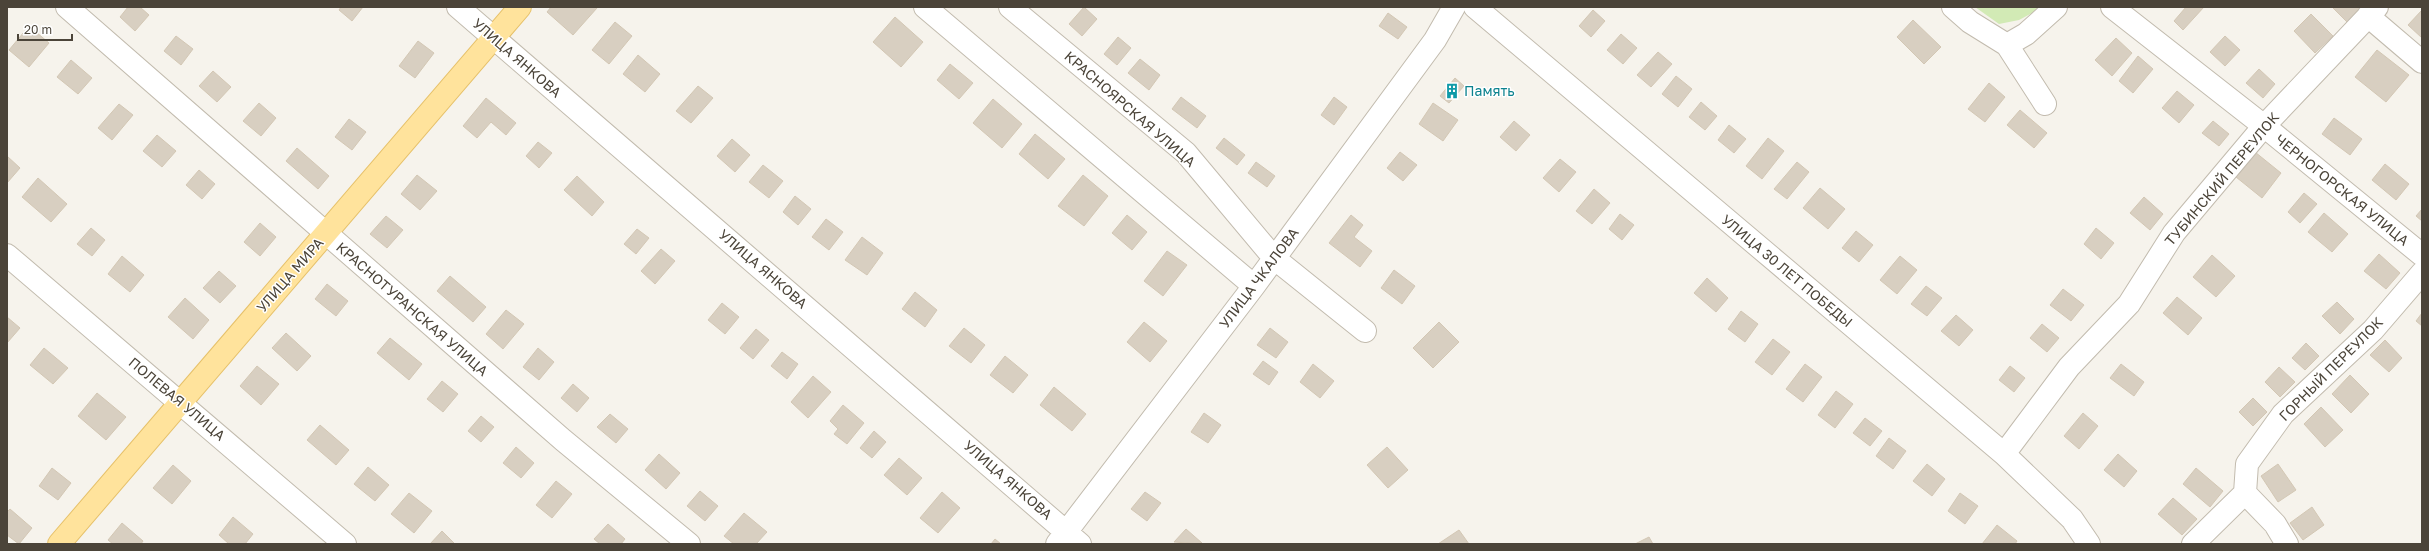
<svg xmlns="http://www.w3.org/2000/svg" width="2429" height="551" font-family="'Golos Text',sans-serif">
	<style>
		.green { fill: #d2eab5 }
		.building { fill: #d8cfc1; stroke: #d3c7b4 }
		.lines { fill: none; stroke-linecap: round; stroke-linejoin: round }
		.minor-casing { stroke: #c2bbae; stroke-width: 24 }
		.major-casing { stroke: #e6c16a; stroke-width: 24 }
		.minor { stroke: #fff; stroke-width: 22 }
		.major { stroke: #ffe39c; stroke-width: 22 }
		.labels { text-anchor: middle; stroke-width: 3; stroke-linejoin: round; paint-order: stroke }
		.street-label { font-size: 14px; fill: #4b4439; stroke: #fff }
		.culture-label { font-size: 14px; fill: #0d838f; stroke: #fff; text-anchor: start }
	</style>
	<rect width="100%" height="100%" fill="#f6f3ec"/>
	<path class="green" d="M1975 7H2043L2019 20 1999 24Z"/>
	<path class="building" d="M128 7H140L149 15 135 31 120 17Z
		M341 7H363L352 21 339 10Z
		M551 7H596L597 8 573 35 547 12Z
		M1084 7 1097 19 1082 36 1069 24Z
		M2186 7H2204L2183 30 2174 21Z
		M2332 7H2363L2348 23Z
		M1593 10 1605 21 1591 37 1579 26Z
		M2422 10V38L2408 25Z
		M1388 13 1407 27 1398 39 1379 26Z
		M2311 14 2333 36 2315 53 2294 31Z
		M895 17 923 42 901 67 873 42Z
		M1913 20 1941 47 1924 64 1897 37Z
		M615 22 632 36 609 64 592 50Z
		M29 26 49 43 29 67 9 50Z
		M1621 34 1637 48 1623 64 1607 50Z
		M176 36 193 49 181 65 164 51Z
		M2225 36 2240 50 2225 66 2210 52Z
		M1118 37 1131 48 1117 65 1104 54Z
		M2116 38 2132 53 2112 76 2095 60Z
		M418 41 434 53 415 78 399 66Z
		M2377 50 2409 75 2386 102 2355 77Z
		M1658 52 1672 64 1651 87 1637 75Z
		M638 55 660 74 645 92 623 74Z
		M2138 56 2153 69 2133 93 2119 81Z
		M1140 59 1160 75 1149 90 1128 73Z
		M71 60 92 78 78 94 57 77Z
		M950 64 973 83 959 99 937 80Z
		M2259 69 2275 84 2263 98 2246 83Z
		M213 71 231 87 217 102 199 86Z
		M1676 76 1692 89 1678 107 1662 94Z
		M1455 78 1464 86 1449 103 1440 96Z
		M1989 83 2005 97 1985 122 1968 109Z
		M698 86 713 98 691 123 676 111Z
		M2177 91 2194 105 2179 123 2162 108Z
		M1181 97 1206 116 1197 128 1172 109Z
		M1334 97 1347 107 1334 125 1321 115Z
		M486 98 516 123 506 135 491 122 477 138 463 126Z
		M993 99 1022 124 1002 148 973 123Z
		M1701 102 1717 116 1705 130 1689 117Z
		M259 103 276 118 261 136 243 121Z
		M1433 103 1458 120 1443 141 1419 124Z
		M119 104 133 115 112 140 98 128Z
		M2020 110 2047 133 2034 148 2007 125Z
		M2334 118 2362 139 2350 155 2322 134Z
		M349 119 366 132 352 150 335 137Z
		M1514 121 1530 135 1516 151 1500 137Z
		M2213 121 2229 134 2219 146 2202 133Z
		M1729 125 1746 139 1734 153 1718 140Z
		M1035 134 1065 159 1048 179 1019 154Z
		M157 135 176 151 162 167 143 151Z
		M1224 138 1245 155 1237 165 1216 148Z
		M1768 138 1784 151 1762 179 1746 166Z
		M732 139 750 155 735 172 717 156Z
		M538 142 552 153 539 168 526 156Z
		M297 148 329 176 318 189 286 161Z
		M1400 152 1417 165 1403 181 1387 168Z
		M2255 152 2281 173 2262 198 2236 177Z
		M7 156 20 168 7 183Z
		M1560 159 1576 172 1559 192 1543 178Z
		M1256 162 1275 176 1267 187 1248 173Z
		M1797 162 1809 172 1787 199 1774 189Z
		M2385 164 2409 184 2396 200 2372 180Z
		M763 165 783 181 769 198 749 182Z
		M199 170 215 184 202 199 186 185Z
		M417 175 437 191 420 210 401 194Z
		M1083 175 1108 196 1084 226 1058 206Z
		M577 176 604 202 592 216 564 190Z
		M38 178 67 204 51 222 22 197Z
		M1820 188 1845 209 1828 229 1803 208Z
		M1594 189 1610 203 1592 224 1576 211Z
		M2304 193 2317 204 2300 223 2288 212Z
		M795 196 811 209 798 225 783 212Z
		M2144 197 2163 214 2150 230 2130 213Z
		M2422 209V221L2416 216Z
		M2324 213 2348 234 2332 252 2308 232Z
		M1620 214 1634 225 1622 240 1609 229Z
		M1127 215 1147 232 1132 250 1112 233Z
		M1351 215 1363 225 1354 237 1372 251 1360 267 1329 243Z
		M386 216 403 230 387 248 370 234Z
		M826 219 843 232 829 250 812 237Z
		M260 223 276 237 260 256 244 242Z
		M91 228 105 240 92 256 77 244Z
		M2096 228 2114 243 2101 259 2084 244Z
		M637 229 649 238 636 254 624 244Z
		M1856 231 1873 245 1859 262 1842 248Z
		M862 237 883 253 867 275 845 260Z
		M661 249 675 261 655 284 641 271Z
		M1167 251 1187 265 1163 296 1144 281Z
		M2379 254 2400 273 2386 289 2364 271Z
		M2212 255 2235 276 2216 297 2193 277Z
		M122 256 144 275 130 292 108 274Z
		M1900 256 1917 270 1897 294 1880 280Z
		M1394 270 1415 286 1402 304 1381 288Z
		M219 271 236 286 220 303 203 288Z
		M450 276 486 307 473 322 437 291Z
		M1707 278 1728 298 1716 312 1694 293Z
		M327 284 348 301 336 316 315 299Z
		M1926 286 1942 298 1927 316 1911 304Z
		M2063 289 2084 305 2071 321 2050 305Z
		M915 292 937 310 925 327 902 309Z
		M2177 297 2202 318 2188 335 2163 313Z
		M185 298 209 320 193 339 168 317Z
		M2337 302 2354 319 2340 334 2322 316Z
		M722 303 739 317 725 334 708 320Z
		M506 310 524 324 503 349 486 334Z
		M1741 311 1758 324 1745 342 1728 329Z
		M2422 313V326L2416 321Z
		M1956 315 1973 330 1959 346 1941 331Z
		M7 317 20 328 7 343Z
		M1144 322 1167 341 1150 362 1127 342Z
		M1439 322 1459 342 1433 368 1413 348Z
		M2042 324 2059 338 2047 352 2030 338Z
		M964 328 985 345 971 363 949 346Z
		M1270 328 1288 342 1276 358 1257 345Z
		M756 329 769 340 753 359 740 348Z
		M286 333 311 356 297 371 272 348Z
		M390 338 422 364 409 380 377 353Z
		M1773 339 1790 352 1772 375 1755 362Z
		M2385 340 2402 358 2389 372 2370 355Z
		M2306 343 2319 356 2305 370 2292 358Z
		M44 348 68 368 53 384 30 365Z
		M538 348 554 362 539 380 523 367Z
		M782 352 798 364 787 379 771 366Z
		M1005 356 1028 375 1013 393 990 375Z
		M1263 361 1278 372 1269 385 1253 374Z
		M1313 364 1334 381 1320 398 1300 382Z
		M1805 364 1822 377 1803 402 1786 389Z
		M2121 364 2144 382 2134 396 2110 378Z
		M257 366 279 384 261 405 240 386Z
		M2010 366 2025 378 2014 392 1999 380Z
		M2279 367 2295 382 2280 397 2265 382Z
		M2350 375 2369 394 2351 413 2332 394Z
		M813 376 831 392 808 418 791 402Z
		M442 381 458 394 443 412 427 399Z
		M573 384 589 398 577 412 561 398Z
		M1054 387 1086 414 1072 431 1040 405Z
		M1836 391 1853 404 1835 428 1818 415Z
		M97 393 126 417 106 440 78 416Z
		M2253 398 2267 412 2253 426 2239 412Z
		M843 405 864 423 847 444 834 434 838 429 830 421Z
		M2321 407 2343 430 2325 447 2304 424Z
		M1204 413 1221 425 1208 443 1191 432Z
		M2083 413 2098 426 2079 449 2064 436Z
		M610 414 628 429 616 443 597 427Z
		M481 416 494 427 481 442 468 431Z
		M1865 418 1882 431 1870 446 1853 433Z
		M320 425 349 450 336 465 307 440Z
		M874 431 886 442 872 458 860 448Z
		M1889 438 1906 451 1893 469 1876 456Z
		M516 447 534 463 521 478 503 463Z
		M1387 447 1408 470 1388 488 1367 465Z
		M659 454 680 473 666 489 645 470Z
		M2118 454 2137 471 2124 487 2104 470Z
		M899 458 922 478 907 495 884 475Z
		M1927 464 1945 479 1932 496 1913 481Z
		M2278 464 2296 490 2278 502 2261 476Z
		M173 465 191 481 172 504 153 488Z
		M368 467 389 485 375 501 354 484Z
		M52 468 71 483 58 500 39 486Z
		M2196 468 2223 491 2210 507 2183 484Z
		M556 481 572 494 552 518 536 505Z
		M700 491 718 506 705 521 687 506Z
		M942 492 960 508 938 533 920 518Z
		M1145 492 1161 503 1147 521 1131 509Z
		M409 493 432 511 414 533 391 514Z
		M1960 493 1978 506 1965 524 1948 511Z
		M2173 498 2197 519 2182 535 2158 514Z
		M2312 507 2324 525 2303 540 2290 523Z
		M10 509 32 528 19 544 7 535V512Z
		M744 513 767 532 756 544H734L724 536Z
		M233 517 253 534 245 544H229L219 535Z
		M122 523 143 541 141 544H113L108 540Z
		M608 524 625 539 621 544H600L594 539Z
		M1997 525 2017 541 2015 544H1982Z
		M1186 529 1202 543 1201 544 1174 542Z
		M1459 530 1469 544H1438Z
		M442 531 455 544H430Z
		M1649 537 1653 544H1635Z
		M995 539 1001 544H991Z"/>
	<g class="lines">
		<defs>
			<path id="minor" d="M67 7 563 440 689 544
				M458 7 1080 544
				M925 7 1254 286
				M1010 7 1186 153 1274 258 1365 331
				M1475 7 2004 454 2072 519 2089 544
				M1953 7 1970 22 2007 45 2026 34 2056 7
				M2112 7 2264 126 2422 255
				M2368 16 2422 62
				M2007 45 2045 104
				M7 255 345 544
				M2004 454 2069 367 2129 304 2174 233 2264 126 2377 7
				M2245 493 2275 524 2287 544
				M1057 544 1254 286 1435 40 1454 7
				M2193 544 2245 493 2247 464 2283 414 2373 330 2422 273"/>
			<path id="major" d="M59 544 520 7"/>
		</defs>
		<use href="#minor" class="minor-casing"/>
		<use href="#major" class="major-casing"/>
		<use href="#minor" class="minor"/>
		<use href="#major" class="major"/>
	</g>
	<defs>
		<symbol id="building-bare" viewBox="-9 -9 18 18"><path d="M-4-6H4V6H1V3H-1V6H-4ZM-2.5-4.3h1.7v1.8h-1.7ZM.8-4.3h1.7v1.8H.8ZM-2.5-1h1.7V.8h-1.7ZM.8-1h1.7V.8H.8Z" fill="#0f9aa8" stroke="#fff" stroke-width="2.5" paint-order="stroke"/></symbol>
	</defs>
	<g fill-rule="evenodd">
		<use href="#building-bare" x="1441" y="80" width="22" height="22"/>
	</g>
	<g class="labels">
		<g class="street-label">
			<text transform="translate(517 58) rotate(41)" y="5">УЛИЦА ЯНКОВА</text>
			<text transform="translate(1130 109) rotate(41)" y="5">КРАСНОЯРСКАЯ УЛИЦА</text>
			<text transform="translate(2222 179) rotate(-50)" y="5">ТУБИНСКИЙ ПЕРЕУЛОК</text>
			<text transform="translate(2342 190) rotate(39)" y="5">ЧЕРНОГОРСКАЯ УЛИЦА</text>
			<text transform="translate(763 269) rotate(41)" y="5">УЛИЦА ЯНКОВА</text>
			<text transform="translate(1787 271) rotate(40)" y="5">УЛИЦА 30 ЛЕТ ПОБЕДЫ</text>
			<text transform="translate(290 275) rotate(-49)" y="5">УЛИЦА МИРА</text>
			<text transform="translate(1259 278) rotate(-53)" y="5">УЛИЦА ЧКАЛОВА</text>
			<text transform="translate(412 309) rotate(41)" y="5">КРАСНОТУРАНСКАЯ УЛИЦА</text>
			<text transform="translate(2331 369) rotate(-45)" y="5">ГОРНЫЙ ПЕРЕУЛОК</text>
			<text transform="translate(177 399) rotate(40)" y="5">ПОЛЕВАЯ УЛИЦА</text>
			<text transform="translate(1008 480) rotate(41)" y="5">УЛИЦА ЯНКОВА</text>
		</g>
		<g class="culture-label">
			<text x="1464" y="96">Память</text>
		</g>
	</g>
	<rect width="2429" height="551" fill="none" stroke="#4b4439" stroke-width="16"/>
	<path d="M18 34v6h54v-6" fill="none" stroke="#4b4439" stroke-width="2"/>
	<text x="24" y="34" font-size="12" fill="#4b4439" stroke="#ffffff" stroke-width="3" paint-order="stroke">20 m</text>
</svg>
